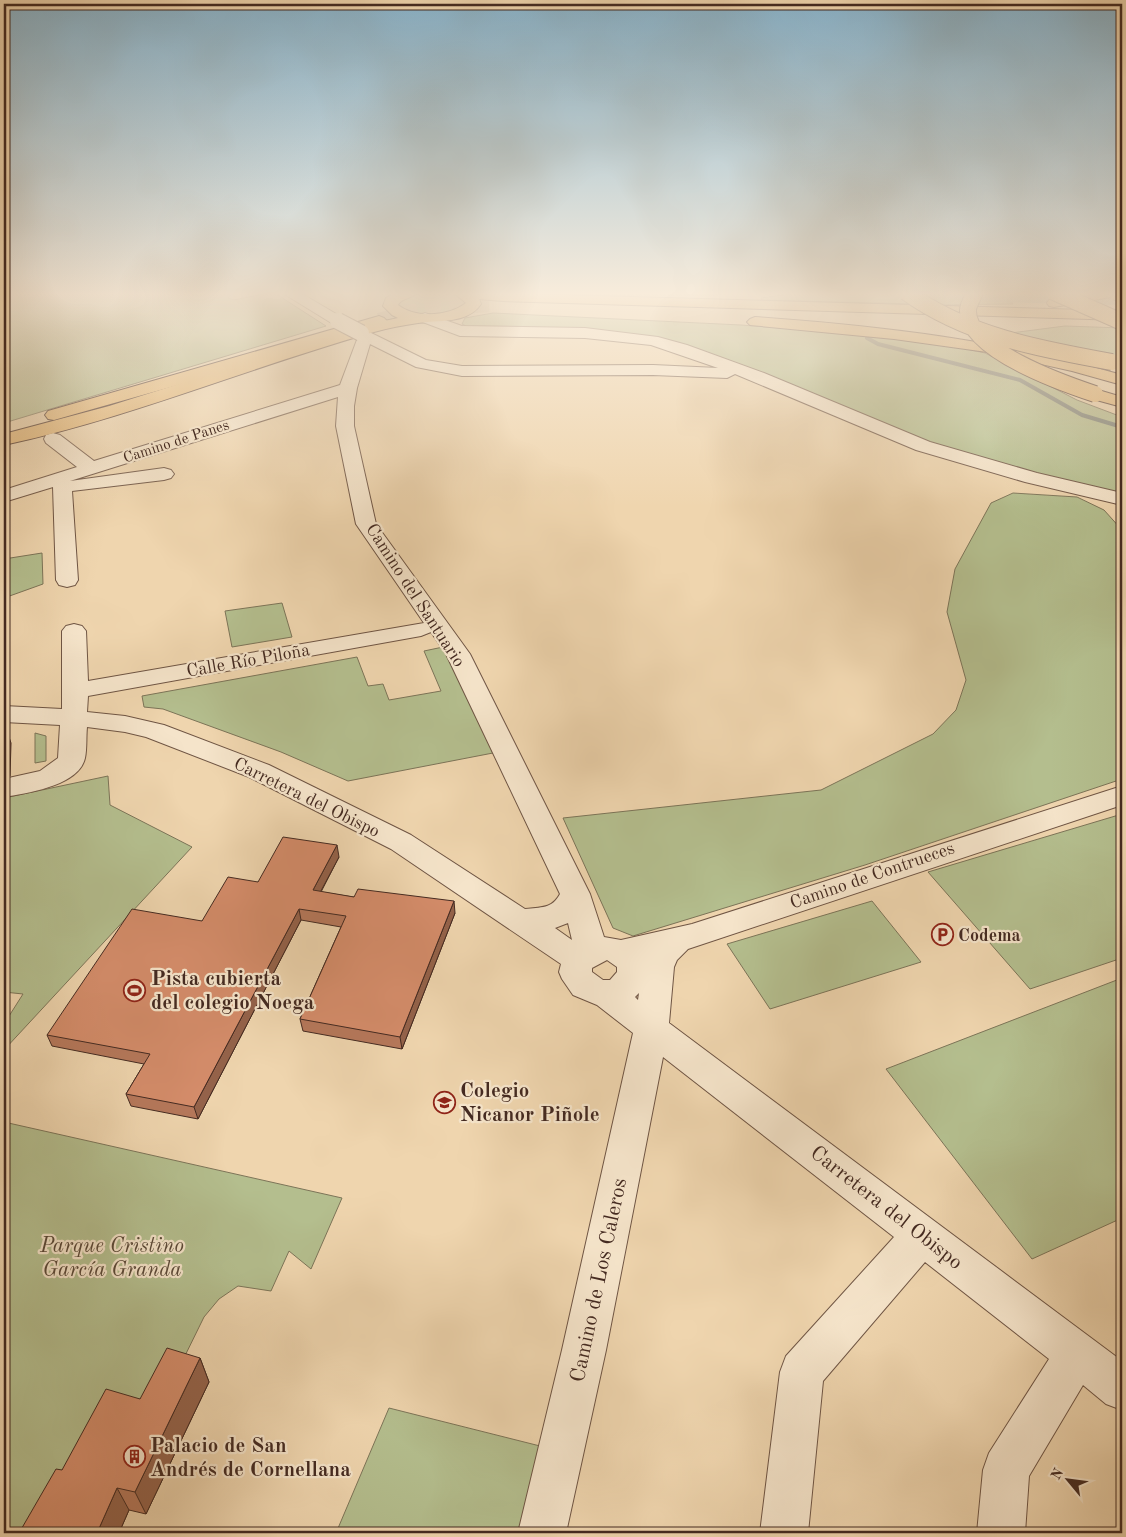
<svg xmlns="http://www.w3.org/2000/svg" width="1126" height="1537" font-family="'Old Standard TT',serif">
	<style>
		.green { fill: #b4be8e; stroke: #7c7458 }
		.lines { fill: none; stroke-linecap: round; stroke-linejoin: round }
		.stream { stroke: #787f75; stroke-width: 4 }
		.river { fill: #9ab8ad; fill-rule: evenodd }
		.highway-tunnel { stroke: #cdb392; stroke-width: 16; stroke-dasharray: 16 8; stroke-linecap: butt }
		.minor-casing { stroke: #6f5544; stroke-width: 2 }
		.major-casing { stroke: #442a21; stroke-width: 2 }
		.highway-casing { stroke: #442a21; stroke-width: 2 }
		.minor { fill: #f5e4ca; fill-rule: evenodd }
		.major { fill: #e8ba77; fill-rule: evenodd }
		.highway { fill: #e8ba77; fill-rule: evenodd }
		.minor-bridge-casing { stroke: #6f5544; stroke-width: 18; stroke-linecap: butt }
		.highway-bridge-casing { stroke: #442a21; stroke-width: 18; stroke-linecap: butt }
		.minor-bridge { stroke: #f5e4ca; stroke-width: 16 }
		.highway-bridge { stroke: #e8ba77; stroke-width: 16 }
		.wall { fill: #b6785b; stroke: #442a21 }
		.shaded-wall { fill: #94624a; stroke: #442a21 }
		.building { fill: #d48c6a; stroke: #442a21 }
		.labels { text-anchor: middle; stroke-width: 4.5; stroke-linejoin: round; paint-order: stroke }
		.far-street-label { font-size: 15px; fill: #442a21; stroke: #f5e4ca }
		.street-label { font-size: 18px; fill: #442a21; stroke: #f5e4ca }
		.poi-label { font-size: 18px; font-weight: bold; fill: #442a21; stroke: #f5e4ca; text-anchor: start }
		.near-poi-label { font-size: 21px; font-weight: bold; fill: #442a21; stroke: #f5e4ca; text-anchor: start }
		.near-street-label { font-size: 21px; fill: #442a21; stroke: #f5e4ca }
		.near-park-label { font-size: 21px; font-style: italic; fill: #5a4837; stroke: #f5e4ca }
	</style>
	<rect width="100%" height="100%" fill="#efd5ae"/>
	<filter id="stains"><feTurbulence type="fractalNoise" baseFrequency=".004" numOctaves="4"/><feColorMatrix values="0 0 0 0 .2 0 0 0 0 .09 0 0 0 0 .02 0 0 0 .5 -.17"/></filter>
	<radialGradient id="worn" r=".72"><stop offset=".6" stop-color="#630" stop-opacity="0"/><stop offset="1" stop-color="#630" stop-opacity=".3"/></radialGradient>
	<path class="green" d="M4 292H234L228 298 234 300 273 292 326 326 4 423Z
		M435 292 459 296 466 301V305C444 315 419 321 398 305L399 302 409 296Z
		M496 292H743L716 295H592Z
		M806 292H899L918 304 762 300 761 298Z
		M918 292H1005L1013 304 937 305Z
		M493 313 741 325 900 337 928 341 985 353 1077 400 1122 417V494L1075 484 931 443 673 342 468 327 462 324 465 318Z
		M1065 326 1122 328V361L1100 357 1003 334Z
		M1013 493 1077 497 1104 510 1122 530V779L865 865 633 936 613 928 563 818 821 790 933 734 956 710 966 680 947 612 955 569 991 503Z
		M42 553 43 584 4 598V559Z
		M282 603 292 637 232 647 225 611Z
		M443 647 468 694 493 753 348 781 281 752 163 709 144 707 142 696 357 657 368 686 383 684 389 700 441 691 424 651Z
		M35 733 46 736V761L35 763Z
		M108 776 110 805 192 847 4 1050V1024L23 994 4 992V863L8 862 9 797Z
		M1122 814V958L1030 989 928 872Z
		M872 901 921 962 770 1009 727 944Z
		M1122 978V1218L1032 1259 886 1069Z
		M4 1122 342 1198 311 1269 289 1251 271 1291 238 1286 219 1299 204 1317 177 1372 45 1533H4Z
		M389 1408 544 1447 520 1533H336Z"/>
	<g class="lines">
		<path class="stream" d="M867 338 878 344 1020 380 1082 415 1122 427"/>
		<path class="river" d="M952 292 1122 293V305L996 302 955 296Z"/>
		<path class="highway-tunnel" d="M379 321 431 307 492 304"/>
		<defs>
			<path id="minor" d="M281 292H299L343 318 346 321 343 324H333Z
				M425 313 462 326 585 328 658 337 687 345 764 373 930 442 1037 473 1122 493V505L1025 482 916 450 735 374 727 378 653 375 462 376 416 367 370 344 357 388 354 406V426L376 524 470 654 590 894 604 937 621 940 692 924 1122 786V805L688 949 677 960 674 967 669 1023 1122 1361V1410L1106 1404 1083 1385 1029 1476 1025 1533H977L983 1470 989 1453 1049 1359 925 1262 823 1381 808 1533H760L780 1372 786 1356 894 1237 663 1057 606 1350 566 1533H518L562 1350 633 1033 597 1005 573 995 562 979 559 972 561 964 391 849 249 777 146 737 125 732 87 727C86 737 87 749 85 758 79 786 27 793 4 797V779L40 771 58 758 60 725 4 722V706L62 709V631L66 626 74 624 82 626 86 631 88 681 424 623 356 524 336 426 338 397 70 481 164 468 171 470 174 474 171 478 164 480 72 491 78 580 75 585 67 587 59 585 56 580 53 487 4 502V490L77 467 46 443 44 439 46 435 53 433 60 435 94 461 340 385 358 337 353 333 355 330 361 328 426 360 462 366 653 365 718 368 651 345 585 338 460 336 420 321 417 318 420 315ZM431 632 446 654 560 894C552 909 541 907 525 909L411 835 269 765 164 725 125 716 87 712 88 696 421 636ZM568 923 572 940 555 928ZM607 960 617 967V972L610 980H603L592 972V968ZM639 993 638 1000 635 997Z"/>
			<path id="major" d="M397 292H418C413 299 402 297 398 305 416 319 449 316 466 303L453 292H471L478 296 481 304C468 324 438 320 418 323 404 325 388 328 374 332 250 367 130 418 4 445V434L109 406 366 325 398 318 392 315 383 306 386 298Z"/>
			<path id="highway" d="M460 292 1122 311V320L503 301 466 298 461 297 459 294Z
				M1092 292H1122V295L1054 307 1049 306 1047 303 1049 300 1054 299Z
				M379 316 384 318 387 321 384 324 231 370 54 420 48 419 45 415 48 411Z
				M755 317C880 326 1002 340 1122 375V385L1072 371 987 352 894 339 750 325 747 322 750 319Z
				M1095 389 1122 397V407L1089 398 1086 394 1089 390Z"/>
		</defs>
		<use href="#minor" class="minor-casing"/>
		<use href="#major" class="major-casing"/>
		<use href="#highway" class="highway-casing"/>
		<use href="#minor" class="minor"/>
		<use href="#major" class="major"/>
		<use href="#highway" class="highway"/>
		<defs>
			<path id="minor-bridge" d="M338 321 361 333"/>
			<path id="highway-bridge" d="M906 292C967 336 1040 349 1112 362
				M975 292C973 297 968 305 968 310 966 350 1065 384 1095 394
				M1054 292 1122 322
				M1116 292 1122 294"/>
		</defs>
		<use href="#minor-bridge" class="minor-bridge-casing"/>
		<use href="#highway-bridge" class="highway-bridge-casing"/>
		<use href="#minor-bridge" class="minor-bridge"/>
		<use href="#highway-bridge" class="highway-bridge"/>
	</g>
	<path class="wall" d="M339 857 321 892 455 913 402 1049 303 1031 300 1019 341 927 301 920 198 1119 131 1106 126 1094 144 1064 52 1046 47 1035 202 921 258 882Z
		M200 1358 209 1382 146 1514 129 1510 119 1533H19L62 1470 140 1399Z"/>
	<path class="shaded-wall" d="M4 722 11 743 10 776 4 778Z
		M4 784 9 798 8 824 4 825Z
		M337 845 339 857 315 902 313 890Z
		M454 901 455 913 402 1049 400 1037Z
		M299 909 301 920 198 1119 194 1107Z
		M200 1358 209 1382 146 1514 135 1492Z
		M117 1488 129 1510 119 1533H97Z"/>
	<path class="building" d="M283 837 337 845 313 890 354 897 358 889 454 901 400 1037 300 1019 346 916 299 909 194 1107 126 1094 150 1054 47 1035 132 909 202 921 228 877 258 882Z
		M167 1348 200 1358 135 1492 117 1488 97 1533H19L56 1469 62 1470 106 1389 140 1399Z"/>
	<linearGradient id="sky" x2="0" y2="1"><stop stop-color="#89b6d0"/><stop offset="0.58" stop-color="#f8ecdb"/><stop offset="1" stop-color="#f8ecdb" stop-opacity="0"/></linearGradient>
	<rect width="1126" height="507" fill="url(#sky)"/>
	<defs>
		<symbol id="parking-ring" viewBox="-11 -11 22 22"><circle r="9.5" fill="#f5e4ca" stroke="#8f2418" stroke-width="1.5"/><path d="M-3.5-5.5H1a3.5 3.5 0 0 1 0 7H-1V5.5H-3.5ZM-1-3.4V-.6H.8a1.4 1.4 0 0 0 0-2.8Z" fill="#8f2418"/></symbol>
		<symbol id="stadium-ring" viewBox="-11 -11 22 22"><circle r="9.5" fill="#f5e4ca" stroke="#8f2418" stroke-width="1.5"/><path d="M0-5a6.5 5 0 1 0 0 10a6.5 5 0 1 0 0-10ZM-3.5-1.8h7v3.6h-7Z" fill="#8f2418"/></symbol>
		<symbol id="school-ring" viewBox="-11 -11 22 22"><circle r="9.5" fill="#f5e4ca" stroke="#8f2418" stroke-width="1.5"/><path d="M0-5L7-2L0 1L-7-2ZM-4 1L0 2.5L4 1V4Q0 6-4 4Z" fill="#8f2418"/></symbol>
		<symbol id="building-ring" viewBox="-11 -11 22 22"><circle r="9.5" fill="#f5e4ca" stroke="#8f2418" stroke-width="1.5"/><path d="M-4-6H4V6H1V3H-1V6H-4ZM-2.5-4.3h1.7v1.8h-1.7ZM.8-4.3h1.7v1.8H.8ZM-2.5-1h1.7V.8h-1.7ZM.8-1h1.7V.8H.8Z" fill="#8f2418"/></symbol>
	</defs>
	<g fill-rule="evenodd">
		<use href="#parking-ring" x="930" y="922" width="25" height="25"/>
		<use href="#stadium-ring" x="122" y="978" width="25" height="25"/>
		<use href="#school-ring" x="432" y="1090" width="25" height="25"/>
		<use href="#building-ring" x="122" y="1444" width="25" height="25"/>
	</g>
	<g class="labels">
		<g class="far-street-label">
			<text transform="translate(176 441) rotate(-18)" y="5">Camino de Panes</text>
		</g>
		<g class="street-label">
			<text transform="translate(416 595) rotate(57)" y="6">Camino del Santuario</text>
			<text transform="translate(248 660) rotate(-10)" y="6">Calle Río Piloña</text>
			<text transform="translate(307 797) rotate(26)" y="6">Carretera del Obispo</text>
			<text transform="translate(872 875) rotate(-19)" y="6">Camino de Contrueces</text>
		</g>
		<g class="poi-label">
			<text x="958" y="941">Codema</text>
		</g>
		<g class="near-poi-label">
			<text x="151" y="985">Pista cubierta<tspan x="151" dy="24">del colegio Noega</tspan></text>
			<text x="460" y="1097">Colegio<tspan x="460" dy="24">Nicanor Piñole</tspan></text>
			<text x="150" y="1452">Palacio de San<tspan x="150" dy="24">Andrés de Cornellana</tspan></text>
		</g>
		<g class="near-street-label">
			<text transform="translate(887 1207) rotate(38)" y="7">Carretera del Obispo</text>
			<text transform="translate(598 1280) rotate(-78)" y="7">Camino de Los Caleros</text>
		</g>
		<g class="near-park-label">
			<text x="112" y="1252">Parque Cristino<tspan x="112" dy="24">García Granda</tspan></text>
		</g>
	</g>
	<rect width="1126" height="1537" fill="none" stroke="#efd5ae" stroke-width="20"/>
	<rect x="5" y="5" width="1116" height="1527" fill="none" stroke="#442a21" stroke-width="2.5"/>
	<rect x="10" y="10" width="1106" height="1517" fill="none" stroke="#442a21"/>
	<g transform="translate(1068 1480) rotate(299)" stroke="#f5e4ca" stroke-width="4" paint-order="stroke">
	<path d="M0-4L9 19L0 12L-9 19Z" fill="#442a21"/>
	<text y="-8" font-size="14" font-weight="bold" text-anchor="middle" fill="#442a21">N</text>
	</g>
	<rect width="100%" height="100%" filter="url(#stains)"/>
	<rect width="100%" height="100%" fill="url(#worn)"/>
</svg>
